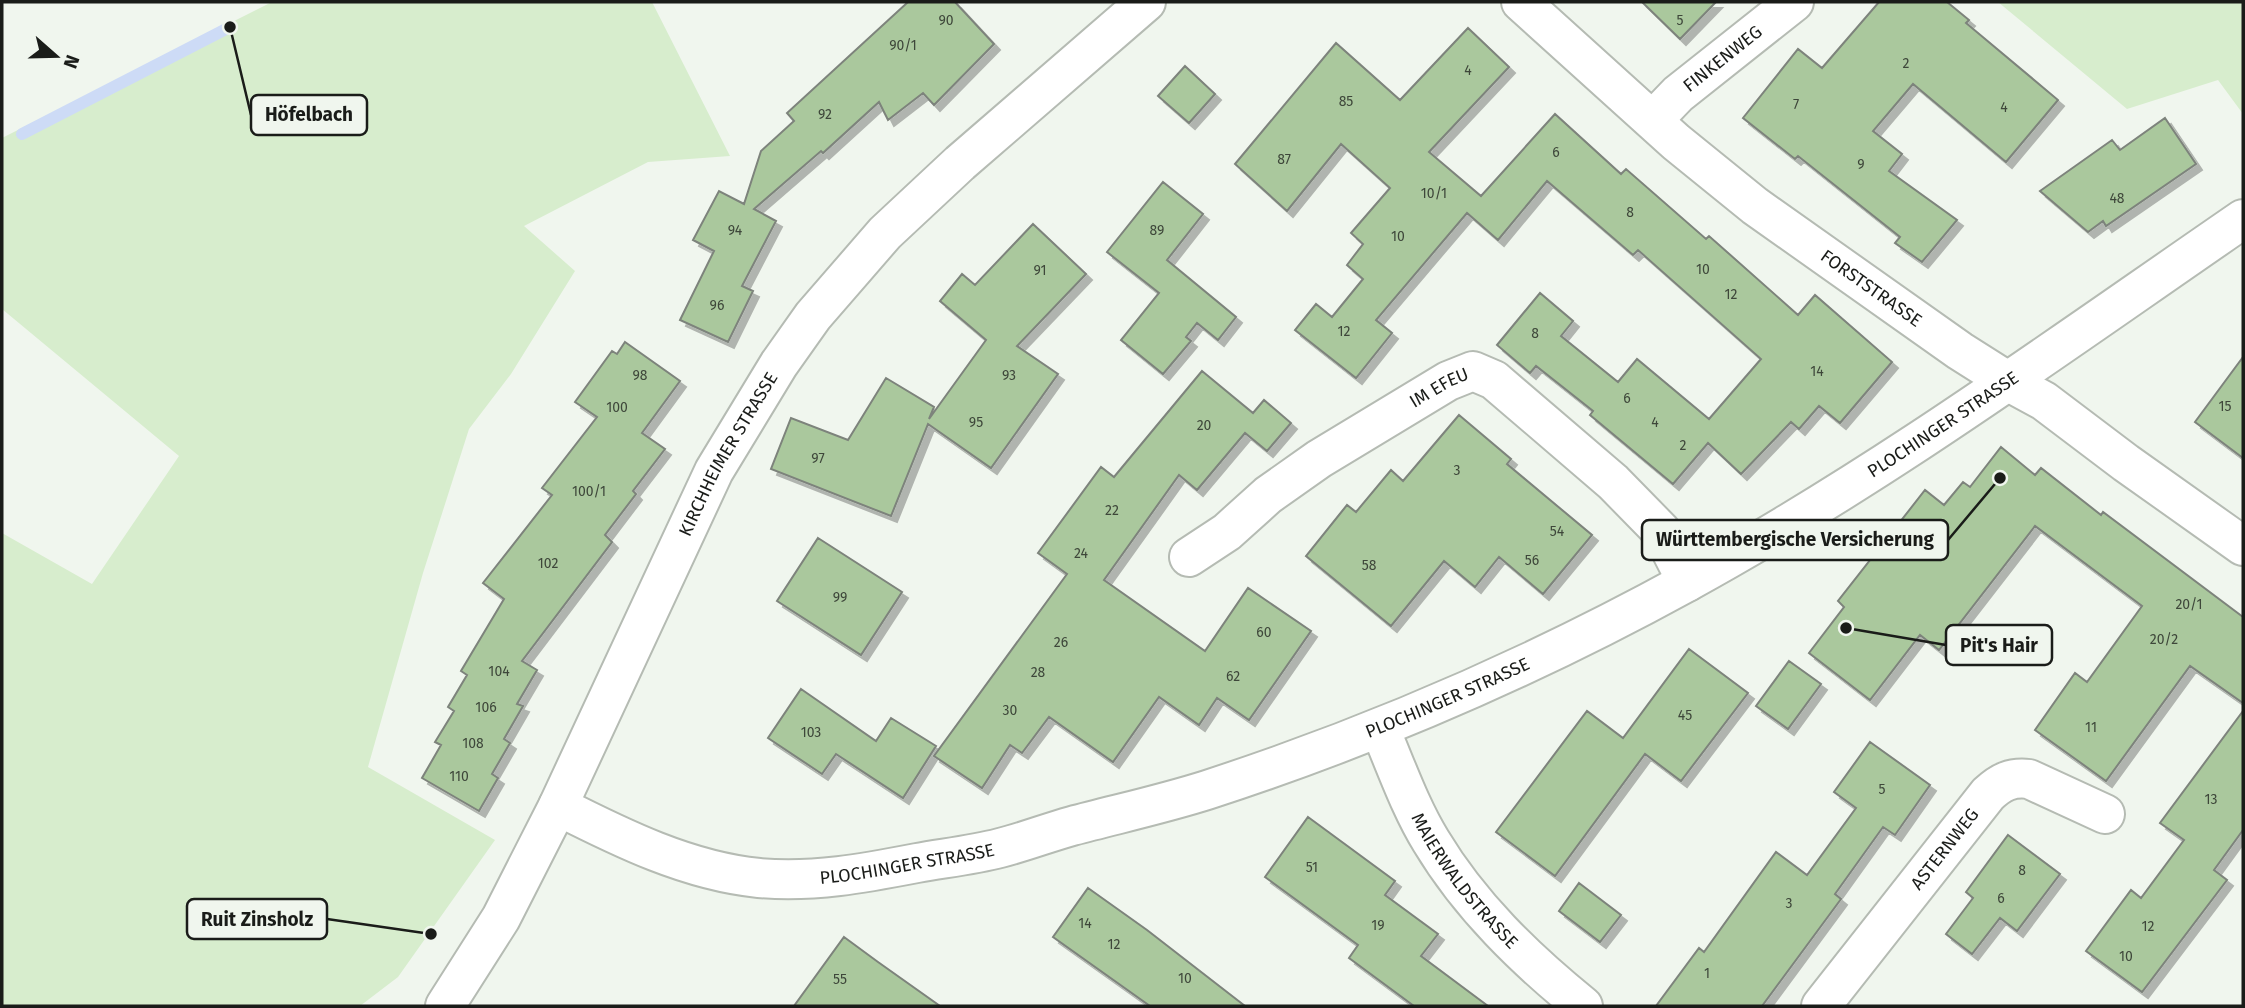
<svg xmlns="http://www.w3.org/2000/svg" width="2245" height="1008" font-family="'Fira Sans',sans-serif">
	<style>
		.green { fill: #d7edcd }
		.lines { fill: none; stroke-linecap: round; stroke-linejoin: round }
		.stream { stroke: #cddbf6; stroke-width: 12 }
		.building { fill: #aac89d; stroke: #7d837b; stroke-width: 2; filter: url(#shadow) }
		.street-casing { stroke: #b5bbb3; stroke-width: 42 }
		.secondary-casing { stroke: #b5bbb3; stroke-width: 42 }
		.street { stroke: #fff; stroke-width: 38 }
		.secondary { stroke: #fff; stroke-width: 38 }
		.labels { text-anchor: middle; stroke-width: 7; stroke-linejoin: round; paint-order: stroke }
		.number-label { font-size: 14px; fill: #3e473a }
		.street-label { font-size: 18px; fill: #1a1c19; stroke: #f0f6ee }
		.leader { fill: none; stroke: #1a1c19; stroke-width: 2.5 }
		.callout-dot { fill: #1a1c19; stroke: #f0f6ee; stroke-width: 2.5 }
		.callout { fill: #f0f6ee; stroke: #1a1c19; stroke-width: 2.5 }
		.callout-label { font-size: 19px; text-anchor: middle; font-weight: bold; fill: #1a1c19 }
	</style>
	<defs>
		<filter id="shadow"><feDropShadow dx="6" dy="6" stdDeviation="0" flood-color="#0004"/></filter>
	</defs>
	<rect width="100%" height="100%" fill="#f0f6ee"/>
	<path class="green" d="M272 2H652L730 156 648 162 524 226 575 271 511 374 469 429 423 573 368 767 495 840 398 977 360 1006H2V533L92 584 179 456 2 309V138Z
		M1998 2H2243V114L2218 80 2127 109Z"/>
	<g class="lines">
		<path class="stream" d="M22 134 230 27"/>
	</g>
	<path class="building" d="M908 2H955L994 44 934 105 923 93 888 120 879 102 823 153 821 151 754 209 776 221 742 286 753 291 728 342 680 320 714 251 693 240 719 191 744 204 761 151 794 121 787 113Z
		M1642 2H1716L1680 39Z
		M1879 2H1947L1969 20 1966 23 2058 100 2006 162 1913 84 1873 131 1902 154 1889 171 1957 220 1922 262 1895 243 1900 237 1798 156 1795 159 1743 118 1798 49 1822 68Z
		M1468 28 1509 67 1429 152 1481 196 1555 114 1621 174 1626 169 1706 239 1709 236 1798 315 1815 295 1892 362 1840 423 1819 406 1799 429 1791 422 1741 474 1708 443 1673 484 1590 415 1593 411 1536 366 1530 373 1497 345 1540 293 1573 321 1561 336 1618 382 1637 359 1709 419 1761 359 1638 250 1633 255 1547 181 1498 240 1467 213 1376 320 1392 333 1356 378 1295 330 1316 304 1332 317 1363 279 1347 265 1363 244 1351 233 1390 188 1341 144 1287 211 1235 164 1336 43 1400 100Z
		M1185 66 1215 94 1189 123 1158 96Z
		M2165 118 2196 164 2106 226 2103 221 2088 232 2040 191 2112 140 2120 150Z
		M1163 182 1203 214 1167 260 1236 317 1218 340 1197 323 1186 337 1191 341 1163 374 1121 340 1159 293 1107 252Z
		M1033 224 1086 274 1017 346 1058 374 991 468 928 424 891 516 771 469 791 418 848 440 886 378 934 407 929 419 986 340 940 301 962 274 975 285Z
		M625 342 680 381 642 433 665 449 633 491 636 494 605 535 612 542 522 661 537 670 517 704 523 706 504 739 510 743 492 774 498 778 479 811 422 778 441 745 435 742 454 711 448 707 467 675 461 671 504 599 483 583 552 495 542 488 597 417 575 402 612 351 617 354Z
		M2243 357V458L2195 422Z
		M1202 371 1253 413 1264 400 1291 423 1267 451 1245 433 1197 490 1179 475 1104 580 1205 651 1248 588 1311 631 1249 720 1217 698 1199 725 1159 697 1113 762 1049 717 1022 753 1010 745 982 788 934 756 1067 574 1038 553 1101 467 1114 477Z
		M1459 415 1511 459 1507 464 1592 535 1543 594 1499 557 1475 587 1444 561 1391 626 1306 556 1347 505 1356 512 1391 470 1403 481Z
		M2001 447 2035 475 2041 468 2101 515 2103 512 2243 617V703L2190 666 2106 781 2035 730 2075 673 2087 682 2142 606 2035 526 1939 650 1920 635 1870 700 1809 653 1844 607 1838 601 1925 490 1944 505 1963 482 1970 487Z
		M818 538 902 592 861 655 777 601Z
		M1689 649 1748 693 1681 781 1645 754 1555 876 1496 832 1587 711 1623 738Z
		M1789 661 1821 684 1788 729 1756 706Z
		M801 689 876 741 891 718 936 746 903 798 836 754 822 774 768 738Z
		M2243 711V830L2214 870 2227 880 2142 992 2086 951 2131 890 2141 898 2184 840 2160 823Z
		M1870 742 1930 785 1895 835 1883 827 1835 894 1841 899 1762 1006H1656L1699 948 1704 952 1776 852 1807 875 1856 808 1834 792Z
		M1308 817 1395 881 1385 895 1438 934 1421 956 1488 1006H1414L1349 958 1358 945 1265 877Z
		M2008 835 2060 874 2017 931 2000 918 1972 954 1946 934 1973 898 1966 892Z
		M1579 883 1621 915 1600 942 1559 911Z
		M1088 888 1147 930 1245 1006H1150L1053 937Z
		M844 937 878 962 940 1006H794Z"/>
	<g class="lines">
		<defs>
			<g id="street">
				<path id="s1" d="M1521 2 1676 142 1755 206 1960 351 2009 382 2044 401 2126 463 2243 546"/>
				<path id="s2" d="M1653 120 1678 94 1794 2"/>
				<path id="s3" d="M1189 557 1227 532 1268 495 1319 459 1448 381 1473 371 1494 380 1613 482 1661 531 1687 582"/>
				<path id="s4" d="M1380 729C1396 766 1410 807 1431 841 1470 906 1525 959 1583 1006"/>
				<path id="s5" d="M558 806C621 838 688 871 759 878 813 883 865 873 917 863 945 858 973 855 1000 848 1024 842 1047 833 1072 826 1117 814 1163 804 1207 790 1373 736 1534 666 1687 582 1882 475 2061 344 2243 219"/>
				<path id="s6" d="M1821 1006 1988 794C2001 782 2011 777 2029 779L2105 814"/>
			</g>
			<g id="secondary">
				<path id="s7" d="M445 1006 501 918 558 806 714 471 779 364 813 316 885 233 960 163 1146 2"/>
			</g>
		</defs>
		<use href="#street" class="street-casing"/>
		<use href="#secondary" class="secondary-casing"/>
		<use href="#street" class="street"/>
		<use href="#secondary" class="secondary"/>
	</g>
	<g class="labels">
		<g class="number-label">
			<text x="946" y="25">90</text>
			<text x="1680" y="25">5</text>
			<text x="903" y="50">90/1</text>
			<text x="1906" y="68">2</text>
			<text x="1468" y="75">4</text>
			<text x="1346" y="106">85</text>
			<text x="1796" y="109">7</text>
			<text x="2004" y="112">4</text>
			<text x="825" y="119">92</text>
			<text x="1556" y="157">6</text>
			<text x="1284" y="164">87</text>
			<text x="1861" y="169">9</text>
			<text x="1434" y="198">10/1</text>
			<text x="2117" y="203">48</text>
			<text x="1630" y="217">8</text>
			<text x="735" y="235">94</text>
			<text x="1157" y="235">89</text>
			<text x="1398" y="241">10</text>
			<text x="1703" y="274">10</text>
			<text x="1040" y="275">91</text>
			<text x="1731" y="299">12</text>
			<text x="717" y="310">96</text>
			<text x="1344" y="336">12</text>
			<text x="1535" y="338">8</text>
			<text x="1817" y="376">14</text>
			<text x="640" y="380">98</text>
			<text x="1009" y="380">93</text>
			<text x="1627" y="403">6</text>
			<text x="2225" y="411">15</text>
			<text x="617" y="412">100</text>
			<text x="976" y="427">95</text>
			<text x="1655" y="427">4</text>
			<text x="1204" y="430">20</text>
			<text x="1683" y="450">2</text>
			<text x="818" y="463">97</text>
			<text x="1457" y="475">3</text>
			<text x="589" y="496">100/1</text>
			<text x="1112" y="515">22</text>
			<text x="1557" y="536">54</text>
			<text x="1081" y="558">24</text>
			<text x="1532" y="565">56</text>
			<text x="548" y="568">102</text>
			<text x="1369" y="570">58</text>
			<text x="840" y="602">99</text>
			<text x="2189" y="609">20/1</text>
			<text x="1264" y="637">60</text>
			<text x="2164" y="644">20/2</text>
			<text x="1061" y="647">26</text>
			<text x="499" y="676">104</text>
			<text x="1038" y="677">28</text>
			<text x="1233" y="681">62</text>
			<text x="486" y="712">106</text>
			<text x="1010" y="715">30</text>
			<text x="1685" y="720">45</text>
			<text x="2091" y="732">11</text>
			<text x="811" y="737">103</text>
			<text x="473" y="748">108</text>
			<text x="459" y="781">110</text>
			<text x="1882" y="794">5</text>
			<text x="2211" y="804">13</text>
			<text x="1312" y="872">51</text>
			<text x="2022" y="875">8</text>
			<text x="2001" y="903">6</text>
			<text x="1789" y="908">3</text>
			<text x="1085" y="928">14</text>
			<text x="1378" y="930">19</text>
			<text x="2148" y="931">12</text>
			<text x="1114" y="949">12</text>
			<text x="2126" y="961">10</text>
			<text x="1707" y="978">1</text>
			<text x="1185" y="983">10</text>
			<text x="840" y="984">55</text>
		</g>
		<g class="street-label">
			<text dy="6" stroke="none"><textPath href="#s2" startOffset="93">FINKENWEG</textPath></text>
			<text dy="6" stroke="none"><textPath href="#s1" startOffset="453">FORSTSTRASSE</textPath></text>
			<text dy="6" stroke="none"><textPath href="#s3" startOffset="303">IM EFEU</textPath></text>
			<text dy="6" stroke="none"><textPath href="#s5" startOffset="1498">PLOCHINGER STRASSE</textPath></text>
			<text dy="6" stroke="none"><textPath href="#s7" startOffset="621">KIRCHHEIMER STRASSE</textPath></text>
			<text dy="6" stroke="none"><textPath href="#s5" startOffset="931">PLOCHINGER STRASSE</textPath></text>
			<text dy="6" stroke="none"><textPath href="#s6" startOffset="200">ASTERNWEG</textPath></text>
			<text dy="6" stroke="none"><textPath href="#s5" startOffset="364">PLOCHINGER STRASSE</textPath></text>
			<text dy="6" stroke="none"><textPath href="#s4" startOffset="175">MAIERWALDSTRASSE</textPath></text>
		</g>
	</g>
	<path class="leader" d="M230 27L251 115M2000 478L1948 540M1846 628L1946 645M431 934L327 919"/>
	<g class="callout-dot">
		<circle cx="230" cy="27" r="7"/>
		<circle cx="2000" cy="478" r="7"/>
		<circle cx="1846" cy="628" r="7"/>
		<circle cx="431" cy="934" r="7"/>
	</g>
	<g class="callout">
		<rect x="251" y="95" width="116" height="40" rx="7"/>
		<rect x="1642" y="520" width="306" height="40" rx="7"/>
		<rect x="1946" y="625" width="106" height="40" rx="7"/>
		<rect x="187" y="899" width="140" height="40" rx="7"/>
	</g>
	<g class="callout-label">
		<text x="309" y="121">Höfelbach</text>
		<text x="1795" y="546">Württembergische Versicherung</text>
		<text x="1999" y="652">Pit's Hair</text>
		<text x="257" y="926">Ruit Zinsholz</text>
	</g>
	<rect width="2245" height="1008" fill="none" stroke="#1a1c19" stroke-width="7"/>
	<g transform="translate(56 56) rotate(110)" stroke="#f0f6ee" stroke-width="5" paint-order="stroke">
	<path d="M0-5L12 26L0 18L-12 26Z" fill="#1a1c19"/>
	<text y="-10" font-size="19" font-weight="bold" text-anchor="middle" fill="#1a1c19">N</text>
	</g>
</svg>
